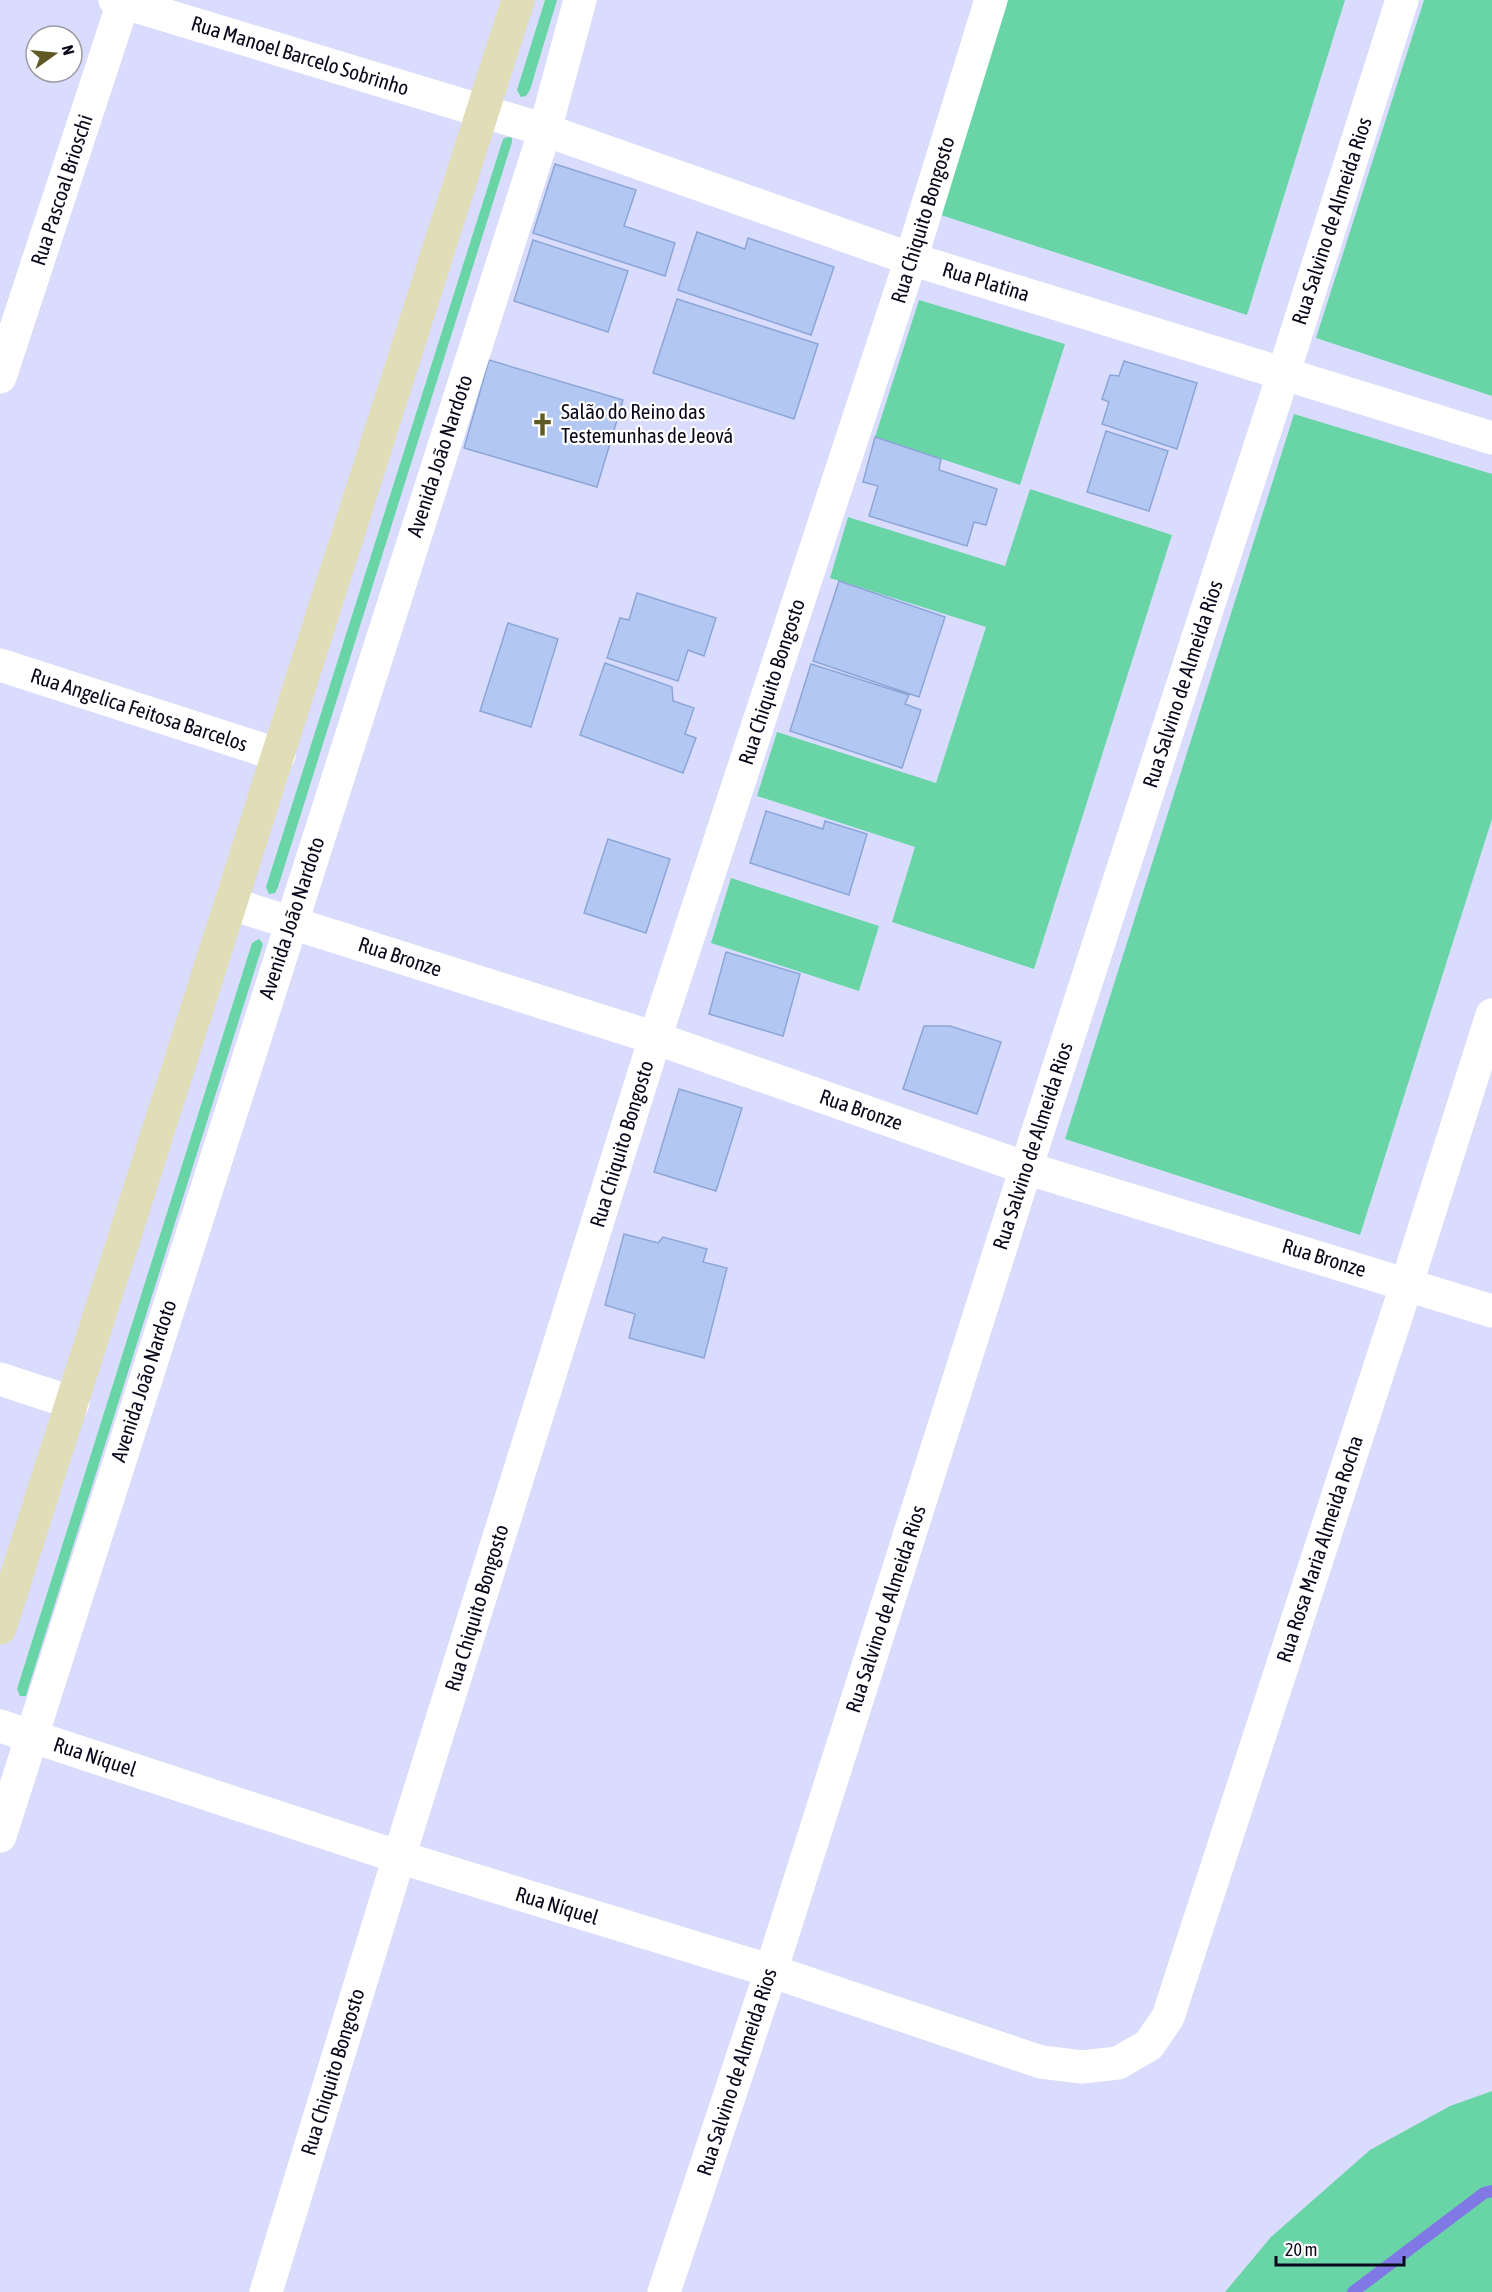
<svg xmlns="http://www.w3.org/2000/svg" width="1492" height="2292" font-family="'Asap Condensed',sans-serif">
	<style>
		.green { fill: #69d5a7 }
		.lines { fill: none; stroke-linecap: round; stroke-linejoin: round }
		.stream { stroke: #7f78e5; stroke-width: 12 }
		.building { fill: #b2c7f1; stroke: #8ca6d8; stroke-width: 1.5 }
		.street { stroke: #fff; stroke-width: 33 }
		.secondary { stroke: #e1ddb6; stroke-width: 33 }
		.labels { text-anchor: middle; stroke-width: 4.5; stroke-linejoin: round; paint-order: stroke }
		.street-label { font-size: 21px; fill: #0a081b; stroke: #fff }
		.poi-label { font-size: 21px; fill: #0a081b; stroke: #fff; text-anchor: start }
	</style>
	<rect width="100%" height="100%" fill="#dadcfe"/>
	<path class="green" d="M545 0H557L530 90 526 96 521 97 517 90Z
		M1008 0H1345L1247 315 938 214Z
		M1424 0H1492V396L1316 338Z
		M509 137 512 138V142L278 887 275 893 269 894 266 887 502 142 504 138Z
		M919 300 1065 344 1020 485 875 437Z
		M1294 414 1492 474V819L1360 1235 1065 1139Z
		M1030 489 1172 535 1034 969 892 922 915 847 757 796 777 732 936 783 986 627 830 578 848 517 1005 566Z
		M731 878 879 926 859 991 711 943Z
		M259 939 263 944 28 1689 26 1696H20L17 1689 252 943Z
		M1492 2091V2292H1225L1271 2237 1370 2150 1450 2106Z"/>
	<g class="lines">
		<path class="stream" d="M1353 2292 1484 2193 1492 2191"/>
	</g>
	<path class="building" d="M555 164 636 190 624 226 675 243 665 276 533 233Z
		M697 232 745 249 748 238 834 267 811 335 678 290Z
		M533 240 628 271 608 332 514 301Z
		M677 299 818 344 794 419 653 373Z
		M489 360 623 400 597 487 464 448Z
		M1124 361 1197 383 1177 449 1102 424 1109 402 1102 399 1110 375 1119 376Z
		M1106 431 1168 451 1149 511 1087 492Z
		M875 437 941 459 939 470 997 489 986 525 974 522 967 546 869 516 878 486 863 482Z
		M839 581 945 617 919 697 813 661Z
		M637 593 716 618 704 656 688 650 678 681 607 658 620 618 629 620Z
		M508 623 558 639 531 727 480 711Z
		M605 663 672 687 673 701 694 708 685 734 696 738 683 773 580 735Z
		M811 664 909 695 905 704 921 710 902 768 790 731Z
		M766 811 823 829 825 821 867 834 849 895 750 863Z
		M608 839 670 859 646 933 584 913Z
		M726 952 800 974 783 1036 709 1014Z
		M924 1026H950L1001 1042 977 1114 903 1089Z
		M679 1089 742 1108 716 1191 654 1172Z
		M624 1234 658 1243 663 1237 707 1249 703 1262 727 1268 704 1358 629 1338 635 1314 605 1305Z"/>
	<g class="lines">
		<path class="street" d="M115 0 545 130 911 259 1492 438
			M0 377 123 3
			M0 665 279 755
			M232 904 655 1038 1026 1168 1492 1311
			M0 1379 73 1403
			M0 1726 399 1857 771 1971 1041 2062 1082 2067 1118 2063 1149 2045 1168 2017 1407 1283 1492 1015
			M0 1836 545 130 580 0
			M266 2292 399 1857 655 1038 911 259 991 0
			M664 2292 771 1971 1026 1168 1284 372 1402 0"/>
		<path class="secondary" d="M0 1628 518 0"/>
	</g>
	<defs>
		<symbol id="church-bare" viewBox="-9 -9 18 18"><path d="M-1.2-6h2.4v3.5h3.3v2.4h-3.3V6h-2.4V-.1h-3.3v-2.4h3.3Z" fill="#5f5926" stroke="#fff" stroke-width="2.5" paint-order="stroke"/></symbol>
	</defs>
	<g fill-rule="evenodd">
		<use href="#church-bare" x="526" y="408" width="33" height="33"/>
	</g>
	<g class="labels">
		<g class="street-label">
			<text transform="translate(300 56) rotate(17)" y="7">Rua Manoel Barcelo Sobrinho</text>
			<text transform="translate(62 190) rotate(-72)" y="7">Rua Pascoal Brioschi</text>
			<text transform="translate(923 220) rotate(-73)" y="7">Rua Chiquito Bongosto</text>
			<text transform="translate(1332 221) rotate(-72)" y="7">Rua Salvino de Almeida Rios</text>
			<text transform="translate(986 282) rotate(17)" y="7">Rua Platina</text>
			<text transform="translate(440 456) rotate(-72)" y="7">Avenida João Nardoto</text>
			<text transform="translate(772 682) rotate(-72)" y="7">Rua Chiquito Bongosto</text>
			<text transform="translate(1183 684) rotate(-72)" y="7">Rua Salvino de Almeida Rios</text>
			<text transform="translate(139 710) rotate(18)" y="7">Rua Angelica Feitosa Barcelos</text>
			<text transform="translate(292 918) rotate(-72)" y="7">Avenida João Nardoto</text>
			<text transform="translate(400 957) rotate(18)" y="7">Rua Bronze</text>
			<text transform="translate(861 1110) rotate(19)" y="7">Rua Bronze</text>
			<text transform="translate(622 1144) rotate(-73)" y="7">Rua Chiquito Bongosto</text>
			<text transform="translate(1033 1146) rotate(-72)" y="7">Rua Salvino de Almeida Rios</text>
			<text transform="translate(1324 1258) rotate(17)" y="7">Rua Bronze</text>
			<text transform="translate(144 1381) rotate(-72)" y="7">Avenida João Nardoto</text>
			<text transform="translate(1320 1549) rotate(-72)" y="7">Rua Rosa Maria Almeida Rocha</text>
			<text transform="translate(477 1608) rotate(-73)" y="7">Rua Chiquito Bongosto</text>
			<text transform="translate(886 1609) rotate(-72)" y="7">Rua Salvino de Almeida Rios</text>
			<text transform="translate(95 1757) rotate(18)" y="7">Rua Níquel</text>
			<text transform="translate(557 1906) rotate(17)" y="7">Rua Níquel</text>
			<text transform="translate(333 2072) rotate(-73)" y="7">Rua Chiquito Bongosto</text>
			<text transform="translate(737 2072) rotate(-72)" y="7">Rua Salvino de Almeida Rios</text>
		</g>
		<g class="poi-label">
			<text x="561" y="419">Salão do Reino das<tspan x="561" dy="24">Testemunhas de Jeová</tspan></text>
		</g>
	</g>
	<g transform="translate(54 54) rotate(75)"><circle r="28" fill="#ffffff" stroke="#9d9ca4" stroke-width="1.5"/>
	<path d="M0-4.5L10 22L0 15L-10 22Z" fill="#5f5926"/>
	<text y="-9" font-size="16" font-weight="bold" text-anchor="middle" fill="#0a081b">N</text>
	</g>
	<path d="M1276 2256v9h128v-9" fill="none" stroke="#0a081b" stroke-width="3"/>
	<text x="1285" y="2256" font-size="18" fill="#0a081b" stroke="#ffffff" stroke-width="4.5" paint-order="stroke">20 m</text>
</svg>
